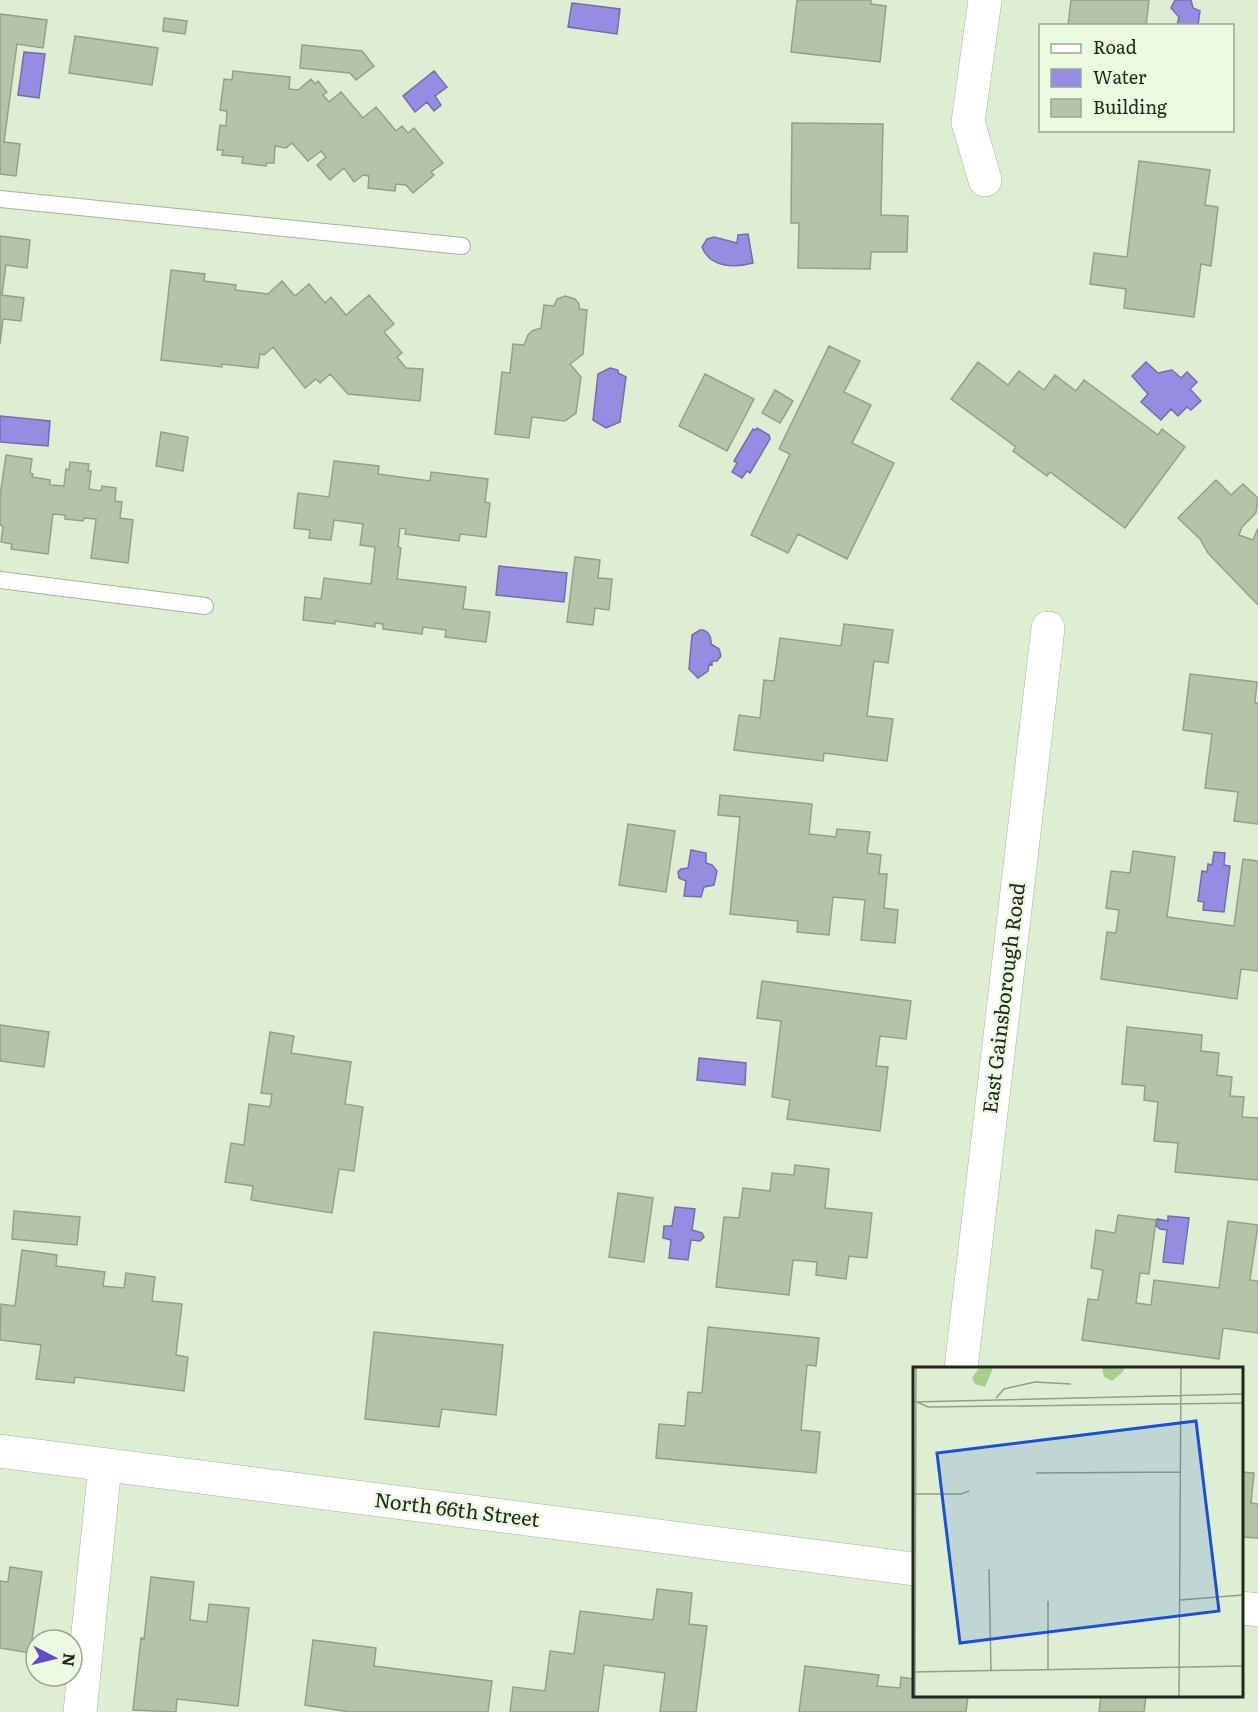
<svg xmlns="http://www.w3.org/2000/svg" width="1258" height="1712" font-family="Literata,serif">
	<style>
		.water { fill: #968de3; stroke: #736ea8; stroke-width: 1.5 }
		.building { fill: #b4c3a9; stroke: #92a188; stroke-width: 1.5 }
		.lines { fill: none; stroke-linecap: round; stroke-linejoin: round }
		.service-casing { stroke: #a3b399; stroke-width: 18 }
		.minor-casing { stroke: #a3b399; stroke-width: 34 }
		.service { stroke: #fff; stroke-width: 16 }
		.minor { stroke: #fff; stroke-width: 33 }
		.labels { text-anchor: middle; stroke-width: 5; stroke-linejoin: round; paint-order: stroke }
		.street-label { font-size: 20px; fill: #22271e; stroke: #eafbe0 }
		.inset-road { fill: none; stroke: #929e8b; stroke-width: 1.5 }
		.view { fill: #1d4ed8; fill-opacity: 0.15; stroke: #1d4ed8; stroke-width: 3 }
		.inset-edge { fill: none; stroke: #22271e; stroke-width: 3 }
	</style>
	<rect width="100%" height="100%" fill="#ddeed3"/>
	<path class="water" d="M1175 0H1191L1193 8 1200 11 1198 25H1177L1179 17 1171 8Z
		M572 3 620 9 617 34 568 27Z
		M24 52 45 54 39 98 18 95Z
		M434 71 447 87 435 96 441 105 434 111 427 102 415 112 403 96Z
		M748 234 753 263C735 268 710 268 702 247L707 239 714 237 737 243 738 235Z
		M1146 362 1158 373 1172 370 1181 378 1187 372 1197 382 1190 389 1201 401 1191 410 1187 407 1178 416 1171 409 1161 420 1141 402 1148 394 1132 376Z
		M610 368 618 370V373L626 377 620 422 606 428 593 420 598 374Z
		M0 416 50 421 48 446 0 442Z
		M757 428 769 435 770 439 750 473 747 471 742 478 732 472 737 463 734 461 753 429 756 430Z
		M499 566 567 573 564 602 496 595Z
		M700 630C707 629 712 636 711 644L719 649 721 656 717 661H712V665L709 664 708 671 698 678 689 669 692 635Z
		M691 850 706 853V863L712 865 717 871 714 885 704 887 701 897 684 896 686 881 679 878 678 872 681 869 688 868Z
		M1214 852 1225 853 1224 865 1230 866 1224 912 1203 910 1204 902 1198 901 1202 871 1207 872 1208 864 1212 865Z
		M699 1058 746 1063 745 1085 697 1080Z
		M675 1207 695 1209 692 1230 702 1233 704 1237 700 1241 691 1240 688 1260 669 1258 671 1240 663 1238 664 1226H672Z
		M1168 1216 1189 1218 1183 1264 1163 1262 1167 1230 1160 1229 1156 1226 1157 1219 1168 1221Z"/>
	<path class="building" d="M797 0H871V4L886 6 880 62 791 52Z
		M1071 0H1149L1146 26H1068Z
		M0 14 47 20 43 48 17 44 4 142 20 144 16 176 0 174Z
		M164 18 187 21 185 34 163 31Z
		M75 36 158 48 152 85 69 73Z
		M302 45 362 51 374 66 356 80 350 73 300 68Z
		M233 71 290 77 289 89 298 90 311 79 315 84 318 81 327 92 323 95 329 102 341 92 363 118 376 107 396 131 402 126 408 133 414 128 443 163 431 172 434 175 413 193 406 185 396 184 395 191 368 188 369 176 363 175 354 182 344 168 330 180 317 165 326 157 321 151 308 161 292 143 286 148 275 146 274 163H267L266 166 242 163 243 157 222 155 223 150H217L220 125 226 126 227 111 220 110 224 79 232 80Z
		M792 123 883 124 881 215 908 216 907 252H871L870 269 798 268 799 223H791Z
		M1139 161 1210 170 1205 205 1218 207 1211 266 1201 264 1194 317 1124 308 1126 289 1090 284 1094 253 1127 257Z
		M0 236 30 240 27 268 6 265 2 295 24 298 21 321 3 319 0 344Z
		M171 270 205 274 204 281 236 285 235 290 268 294 282 281 295 296 309 284 325 303 331 297 346 315 369 295 394 324 384 332 402 353 397 357 406 368 423 369 420 401 348 394 330 374 320 383 316 379 305 388 273 347 264 355 260 354 258 368 222 364V367L161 360Z
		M565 296 575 299 579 304V309L587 310 583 354 570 364 581 377 576 413 565 421 532 417 529 438 495 434 502 372 510 373 513 344 524 345 528 335 532 331 541 328 544 305 554 306 557 299Z
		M829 346 860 361 844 392 871 405 852 443 894 463 847 559 798 534 788 553 751 535 790 454 779 449Z
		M978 362 1008 385 1019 371 1044 390 1055 375 1076 391 1084 380 1158 435 1162 429 1185 447 1125 528 1050 472 1047 476 1013 451 1016 447 951 399Z
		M705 374 754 399 727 451 679 426Z
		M775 390 793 401 780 423 762 413Z
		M161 432 188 437 183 471 156 466Z
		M6 455 32 459 30 473 33 474 32 477 50 480V485L64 486 66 469 69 470 70 462 89 464 88 471H91L89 489 101 491 102 486 116 488 115 501 122 502 120 518 133 520 128 563 91 558 96 519 84 518 83 521 65 519V515L53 514 48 554 11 549 12 544 1 542 3 526 0 525V496Z
		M334 461 379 466 378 474 430 481 431 472 488 479 485 502 490 503 486 537 460 534 459 541 405 534 406 529 400 528 398 547 401 548 397 579 466 587 463 609 490 612 486 642 445 637 446 630 423 627 422 634 383 629V624L375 623V627L335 621V624L303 620 305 597 321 599 324 578 371 584 375 547 360 545 363 524 334 520 331 540 309 538 310 530 294 528 298 493 329 497Z
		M1216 480 1231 495 1243 484 1258 498 1256 513 1242 527 1239 535 1253 540 1258 528V605L1208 553 1200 539 1178 518Z
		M575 557 600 560 598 578 612 579 609 610 595 608 593 625 567 622Z
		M844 624 893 630 888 663 874 661 867 716 893 719 887 761 824 753 823 761 734 750 739 715 760 718 764 680 774 681 780 638 841 646Z
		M1190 674 1257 682 1255 703H1258V824L1234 821 1238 792 1205 788 1212 734 1183 730Z
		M720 795 812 804 809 834 836 837 837 829 870 832 867 853 881 855 879 874H887L884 908 898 910 895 943 861 940 865 900 833 897 829 935 797 932 798 921 730 914 740 817 718 815Z
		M628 824 675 831 666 892 619 885Z
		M1133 851 1175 857 1167 917 1234 926 1243 859 1258 861V971L1241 969 1237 999 1101 979 1107 932 1116 933 1119 910 1106 908 1111 871 1130 873Z
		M762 981 911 1001 906 1039 880 1036 876 1066 888 1067 880 1131 787 1119 790 1100 772 1097 781 1021 757 1018Z
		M0 1025 49 1032 44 1067 0 1061Z
		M1127 1027 1202 1035 1201 1051 1219 1053 1217 1075 1232 1077 1230 1096 1244 1097 1242 1117 1258 1118V1180L1175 1172 1178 1143 1154 1141 1158 1102 1144 1100 1145 1086 1122 1084Z
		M270 1032 294 1036 291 1053 351 1062 345 1104 363 1107 354 1171 339 1169 332 1213 251 1200 253 1186 225 1182 231 1143 244 1145 249 1104 270 1107 272 1094 261 1093Z
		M795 1165 829 1169 825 1208 872 1213 867 1258 849 1256 846 1279 816 1275 817 1262 793 1260 789 1295 716 1287 724 1217 739 1218 743 1188 770 1191 772 1173 794 1175Z
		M618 1193 653 1198 644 1262 609 1257Z
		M14 1211 80 1217 77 1245 12 1239Z
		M1118 1215 1156 1220 1149 1274 1140 1273 1136 1303 1151 1305 1154 1280 1219 1288 1228 1221 1258 1225 1250 1280 1258 1281V1333L1223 1328 1219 1359 1082 1340 1088 1299 1098 1300 1103 1270 1091 1268 1096 1230 1115 1233Z
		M22 1250 57 1255 56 1266 105 1272 103 1286 124 1288 126 1273 155 1277 152 1301 182 1304 176 1355 188 1357 184 1391 75 1377 74 1383 36 1379 41 1345 0 1340 1 1304 15 1306Z
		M708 1327 819 1338 816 1366 807 1365 801 1430 820 1432 816 1473 656 1458 659 1424 685 1426 688 1392 702 1393Z
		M374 1332 503 1345 496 1415 442 1409 439 1427 365 1419Z
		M1242 1472 1254 1473 1251 1503 1258 1504V1538L1242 1537Z
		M10 1567 42 1572 30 1653 0 1648V1581L8 1582Z
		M151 1577 194 1582 190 1620 207 1622 209 1604 249 1608 238 1706 177 1699 176 1712 133 1710 141 1638 144 1639Z
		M657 1589 692 1593 689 1624 707 1626 696 1712H660L665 1673 604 1665 598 1712H510L513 1687 545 1691 550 1651 574 1654 580 1611 653 1620Z
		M313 1640 376 1648 374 1666 492 1681 488 1712H350L305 1705Z
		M805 1666 879 1675 877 1686 900 1688 901 1677 914 1679V1696H968L966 1712H799Z
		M1101 1696H1146L1144 1712H1099Z"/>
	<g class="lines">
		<defs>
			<path id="service" d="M0 199 462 246
				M0 580 205 606"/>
			<path id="minor" d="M985 0 968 122 985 180
				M961 1368 1048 628
				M0 1451 914 1569
				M1242 1608 1258 1610
				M80 1712 105 1465"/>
		</defs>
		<use href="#service" class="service-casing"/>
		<use href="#minor" class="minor-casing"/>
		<use href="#service" class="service"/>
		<use href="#minor" class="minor"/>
	</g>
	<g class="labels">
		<g class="street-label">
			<text transform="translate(1004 998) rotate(-83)" y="7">East Gainsborough Road</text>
			<text transform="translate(457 1510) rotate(7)" y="7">North 66th Street</text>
		</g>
	</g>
	<g transform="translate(913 1367)">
		<rect width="330" height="330" fill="#ddeed3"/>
		<path d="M66 1H80L72 20 62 17 59 11ZM189 1H210L211 4 199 14 191 10Z" fill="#a8d08d"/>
		<path class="inset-road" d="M83 31 91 22 122 15 158 17M0 35 330 27M4 35 15 40 330 36M123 106 267 105M0 127H48L56 124M76 202 78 303M267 233 330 228M135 302V234M0 305 330 299M2 329 3 1M266 329 268 1"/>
		<path class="view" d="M283 54 306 244 47 276 24 86Z"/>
		<rect width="330" height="330" class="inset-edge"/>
	</g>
	<rect x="1039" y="24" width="195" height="108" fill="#eafbe0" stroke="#9aa692" stroke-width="1.5"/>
	<rect x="1051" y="44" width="30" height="9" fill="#ffffff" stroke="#9aa692" stroke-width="1.5"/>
	<text x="1093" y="54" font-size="18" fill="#22271e">Road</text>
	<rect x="1051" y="69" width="30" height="18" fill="#968de3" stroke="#9aa692" stroke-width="1.5"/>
	<text x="1093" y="84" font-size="18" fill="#22271e">Water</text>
	<rect x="1051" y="99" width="30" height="18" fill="#b4c3a9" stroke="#9aa692" stroke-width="1.5"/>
	<text x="1093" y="114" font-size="18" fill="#22271e">Building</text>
	<g transform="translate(54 1658) rotate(97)"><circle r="28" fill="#eafbe0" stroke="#9aa692" stroke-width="1.5"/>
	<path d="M0-4.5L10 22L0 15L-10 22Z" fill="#644cc4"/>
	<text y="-9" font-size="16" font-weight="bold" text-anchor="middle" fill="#22271e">N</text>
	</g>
</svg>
